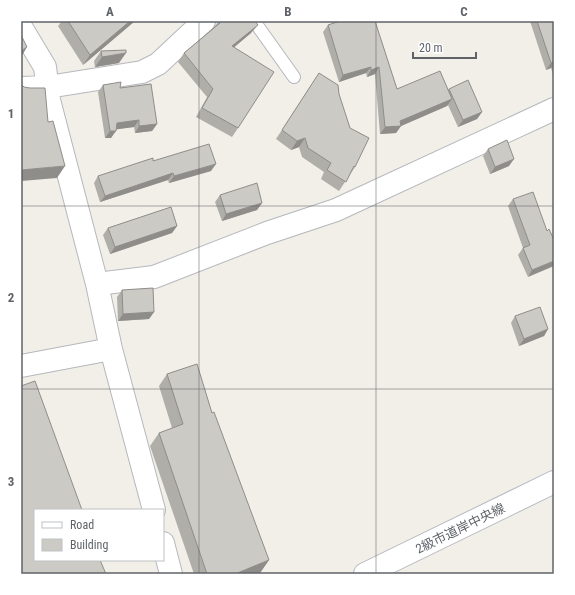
<svg xmlns="http://www.w3.org/2000/svg" width="575" height="595" font-family="'Roboto Condensed','Noto Sans JP',sans-serif">
	<style>
		.lines { fill: none; stroke-linecap: round; stroke-linejoin: round }
		.lane-casing { stroke: #b5b8bc; stroke-width: 14 }
		.street-casing { stroke: #b5b8bc; stroke-width: 24 }
		.secondary-casing { stroke: #b6babf; stroke-width: 24 }
		.lane { stroke: #fff; stroke-width: 12 }
		.street { stroke: #fff; stroke-width: 22 }
		.secondary { stroke: #fff; stroke-width: 22 }
		.wall { fill: #afaea9 }
		.shaded-wall { fill: #8f8d8a }
		.building { fill: #cccac5; stroke: #8f8d8a }
		.grid { fill: none; stroke: #5f6368; stroke-width: 1; stroke-opacity: 0.55 }
		.labels { text-anchor: middle; stroke-width: 3.5; stroke-linejoin: round; paint-order: stroke }
		.street-label { font-size: 13px; fill: #5f6368; stroke: #fff }
		.neatline { fill: none; stroke: #5f6368; stroke-width: 1.5 }
		.grid-label { font-size: 13px; text-anchor: middle; font-weight: bold; fill: #5f6368 }
	</style>
	<rect width="100%" height="100%" fill="#f1efe8"/>
	<g class="lines">
		<defs>
			<path id="lane" d="M254 21 294 77"/>
			<path id="street" d="M21 27 45 67 49 100 97 284 111 349 154 510
				M21 88 48 87 142 72 158 64 204 21
				M97 284 154 277 267 233 336 210 554 109
				M21 366 111 349
				M163 543 171 574"/>
			<path id="secondary" d="M365 574 554 482"/>
		</defs>
		<use href="#lane" class="lane-casing"/>
		<use href="#street" class="street-casing"/>
		<use href="#secondary" class="secondary-casing"/>
		<use href="#lane" class="lane"/>
		<use href="#street" class="street"/>
		<use href="#secondary" class="secondary"/>
	</g>
	<path class="wall" d="M62 21H135L83 65 58 26Z
		M219 21 251 33 234 47 238 128 232 137 196 117 207 97 178 62 184 53 214 27Z
		M340 21H376L375 22 397 89 448 90 449 89 482 112 477 119 458 127 448 105 447 106 401 126 396 133 380 134 375 74 367 77 366 73 339 82 323 32 328 25Z
		M530 21H554V77L551 68 546 70Z
		M101 51 119 63 95 67 94 61Z
		M319 73 339 94 355 167 339 191 321 179 324 172 302 157 299 147 291 150 276 139Z
		M103 85 120 88 157 124 152 131 135 133 134 127 116 129 111 138H105L98 92Z
		M488 149 509 166 490 174 483 156Z
		M153 161 211 171 169 183 168 180 100 202 94 183 98 176Z
		M220 195 262 203 257 210 222 221 215 202Z
		M513 199 547 231 554 240 528 277 518 255 523 248 508 206Z
		M177 226 172 233 110 254 103 235 108 228Z
		M122 290 154 312 149 319 118 321 117 297Z
		M515 316 548 329 544 336 519 346 511 323Z
		M167 374 212 413 269 560 260 573 257 574H194L150 446 159 433 172 428 159 386Z"/>
	<path class="shaded-wall" d="M130 21H135L83 65 90 55Z
		M258 25 251 33 225 55 232 46Z
		M27 47 23 54 21 55V51Z
		M126 53 119 63 95 67 102 57Z
		M554 62V63L551 68 546 70 551 63Z
		M371 67 366 73 339 82 343 75Z
		M379 67 375 74 367 77 371 70Z
		M452 99 447 106 401 126 396 133 380 134 385 127 400 121Z
		M482 112 477 119 458 127 463 120Z
		M139 120 134 127 112 130 117 123Z
		M157 124 152 131 135 133 139 126Z
		M110 131H116L111 138H105Z
		M305 138 299 147 291 150 297 141Z
		M514 159 509 166 490 174 495 167Z
		M216 164 211 171 169 183 174 176Z
		M65 166 57 178 21 181V170Z
		M173 173 168 180 100 202 105 196Z
		M262 203 257 210 222 221 226 214Z
		M177 226 172 233 110 254 115 247Z
		M554 261V266L528 277 532 270Z
		M154 312 149 319 118 321 123 314Z
		M548 329 544 336 519 346 524 339Z
		M269 560 260 573 257 574H235Z"/>
	<path class="building" d="M68 21H130L90 55Z
		M219 21H255L258 25 232 46 274 72 238 128 202 108 213 89 184 53 220 23Z
		M340 21H375L397 89 440 71 452 99 400 121 401 126 385 127 379 67 371 70V67L343 75 328 25Z
		M537 21H554V62L551 63Z
		M21 35 27 47 21 51Z
		M126 50V53L102 57 101 51Z
		M319 73 338 85 339 94 350 128 369 138 355 167 354 166 346 182 327 170 331 163 308 148 305 138 297 141 282 130Z
		M468 80 482 112 463 120 449 89Z
		M121 82 120 88 151 84 157 124 139 126V120L117 123 116 131H110L103 85Z
		M21 84 24 87 30 88H45L48 122 53 121 65 166 21 170Z
		M507 140 514 159 495 167 488 149Z
		M209 144 216 164 174 176 173 173 105 196 98 176 153 158V161Z
		M257 183 262 203 226 214 220 195Z
		M533 192 547 231 549 229 554 240V261L532 270 523 248 530 245 513 199Z
		M171 207 177 226 115 247 108 228Z
		M153 288 154 312 123 314 122 290Z
		M540 307 548 329 524 339 515 316Z
		M197 364 212 413 214 412 269 560 235 574H207L159 433 183 424 167 374Z
		M35 381 82 510H35V560H100L106 574H21V386Z"/>
	<path class="grid" d="M199 21V574M376 21V574M21 206H554M21 389H554"/>
	<g class="labels">
		<g class="street-label">
			<text transform="translate(460 528) rotate(-26)" y="5">2級市道岸中央線</text>
		</g>
	</g>
	<rect width="575" height="595" fill="none" stroke="#ffffff" stroke-width="44"/>
	<rect x="34" y="509" width="130" height="52" fill="#ffffff" stroke="#bfc1c3"/>
	<rect x="42" y="522" width="20" height="6" fill="#ffffff" stroke="#bfc1c3"/>
	<text x="70" y="529" font-size="12" fill="#5f6368">Road</text>
	<rect x="42" y="539" width="20" height="12" fill="#cccac5" stroke="#bfc1c3"/>
	<text x="70" y="549" font-size="12" fill="#5f6368">Building</text>
	<path d="M413 52v6h63v-6" fill="none" stroke="#5f6368" stroke-width="2"/>
	<text x="419" y="52" font-size="12" fill="#5f6368" stroke="#ffffff" stroke-width="3" paint-order="stroke">20 m</text>
	<rect x="22" y="22" width="531" height="551" class="neatline"/>
	<g class="grid-label">
		<text x="110" y="16">A</text>
		<text x="288" y="16">B</text>
		<text x="464" y="16">C</text>
		<text x="11" y="118">1</text>
		<text x="11" y="302">2</text>
		<text x="11" y="486">3</text>
	</g>
</svg>
